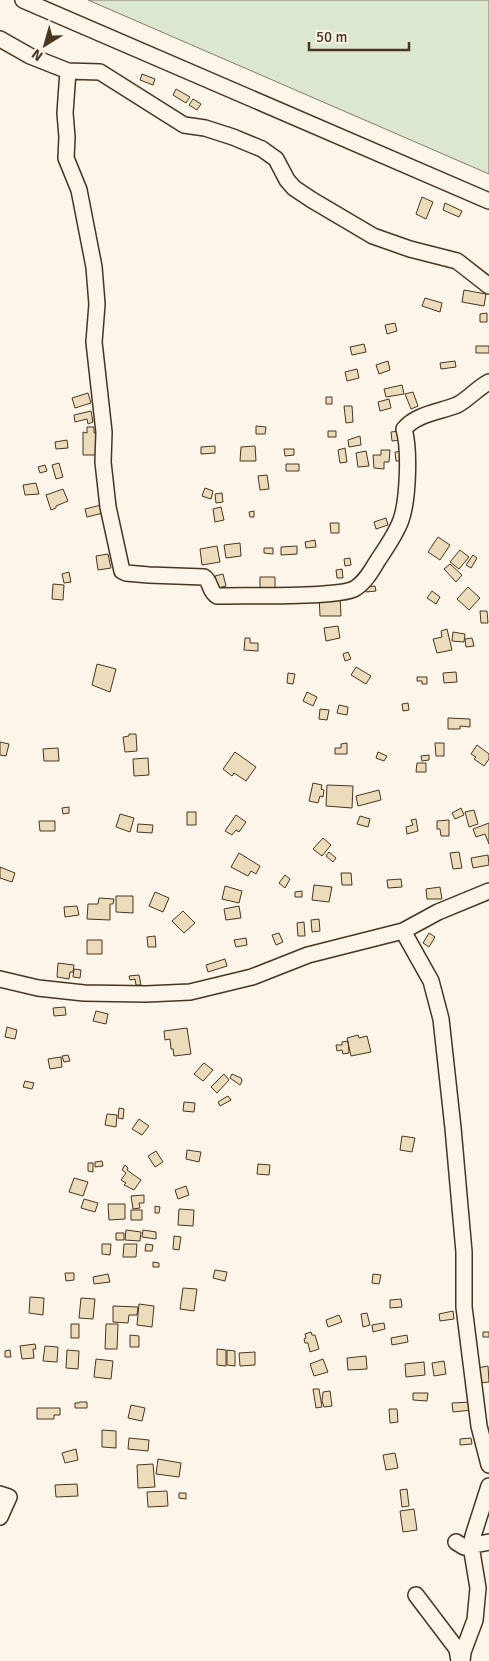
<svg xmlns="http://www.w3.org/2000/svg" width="489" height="1661" font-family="Signika,sans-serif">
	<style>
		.green { fill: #dce7d0; stroke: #887966 }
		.building { fill: #ecdcbc; stroke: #4a3520 }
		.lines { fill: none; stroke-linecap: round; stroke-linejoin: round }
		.minor-casing { stroke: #4a3520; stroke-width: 18 }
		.minor { stroke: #fbf6e9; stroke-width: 15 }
	</style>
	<rect width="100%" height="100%" fill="#fbf6e9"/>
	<path class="green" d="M88 0H489V174Z"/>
	<path class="building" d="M142 74 155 79 153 85 140 80Z
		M176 89 190 97 186 103 173 95Z
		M193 99 201 104 197 110 189 105Z
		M422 197 433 202 426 219 416 214Z
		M445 203 462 211 459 217 443 210Z
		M464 290 486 294 484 306 462 302Z
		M425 298 442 303 440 312 422 306Z
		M487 313V322H480V314Z
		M395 323 397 331 387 334 385 325Z
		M364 344 366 352 352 355 350 347Z
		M476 346H489V353H476Z
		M388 361 390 370 379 374 376 365Z
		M455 361 456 367 441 369 440 363Z
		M357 369 359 378 347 381 345 372Z
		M402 385 404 394 386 397 384 389Z
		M413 392 418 406 411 409 405 394Z
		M88 393 91 403 75 408 72 398Z
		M326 397H332V404H326Z
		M389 399 391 408 380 411 378 402Z
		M344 406H352L353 422 346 423Z
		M91 411 93 422 88 424 87 419 75 422 74 415Z
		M256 426 266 427 265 434H256Z
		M87 427H94V433H99L102 455H83V432L87 433Z
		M328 431H336V437H328Z
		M399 431 400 440 392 441 391 432Z
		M360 436 361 445 349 447 348 440Z
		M67 440 68 448 56 449 55 442Z
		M215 446V453L201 454V447Z
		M255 446 256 461H240L241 447Z
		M345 448 347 462 340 463 338 450Z
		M284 449H294V455L285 456Z
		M381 450H390L389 462H384V469L374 468 373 455H381Z
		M366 451 369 466 358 467 356 453Z
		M404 451 405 461H396L395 452Z
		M59 463 63 477 56 479 52 465Z
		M286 464H299V471H286Z
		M45 465 47 471 40 473 38 467Z
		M267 475 269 489 260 490 258 476Z
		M36 483 39 494 25 495 23 485Z
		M205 488 213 491 211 499 202 496Z
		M63 489 68 501 56 506V508L51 510 46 495Z
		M222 493 223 502 216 503 215 494Z
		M101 505 103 513 87 517 85 509Z
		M221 507 224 520 215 522 213 509Z
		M254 511V517H250L249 512Z
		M386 518 388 525 376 529 374 522Z
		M330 523H339V533H331Z
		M438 537 450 545 440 560 428 552Z
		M315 540 316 547 306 548 305 542Z
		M240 543 241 556 226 558 224 545Z
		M217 546 220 562 202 565 200 549Z
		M297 546V554L281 555V547Z
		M264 548H273V554L264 553Z
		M460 550 469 557 459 569 450 562Z
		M108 554 111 568 98 570 96 556Z
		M473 555 477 558 471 568 466 565Z
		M350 558 351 565 345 566 344 559Z
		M450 564 462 575 456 582 444 569Z
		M342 569 343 578H337L336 570Z
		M69 572 71 582 64 583 62 574Z
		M223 574 226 586 218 588 215 576Z
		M260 577H275V589H260Z
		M53 584 64 585 63 600 52 599Z
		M375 586 376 591 366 592 365 587Z
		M468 587 480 598 469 610 457 599Z
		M432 591 440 597 436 604 427 598Z
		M319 595H340L341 616H320Z
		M480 611H487L488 623H481Z
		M338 626 340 638 326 641 324 628Z
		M447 629 452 650 437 653 433 639 442 637 441 631Z
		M453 632 465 634 464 642 452 641Z
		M245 638H250V643H258V651L244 650Z
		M472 638 474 646 466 647 465 639Z
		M348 652 351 659 345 661 343 654Z
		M97 664 116 669 110 692 92 685Z
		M356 667 371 676 366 684 351 675Z
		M456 672 457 682 444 683 443 673Z
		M288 673 295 674 293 684 287 683Z
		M417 677H427V684H422V681H417Z
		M307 692 317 697 313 706 303 701Z
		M408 703 409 710 403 711 402 704Z
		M339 705 348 707 347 715 337 713Z
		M320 709 329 710 327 720 319 719Z
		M448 718 470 719V727L460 726V729H448Z
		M129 734H136L137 751 125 752 123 737 129 736Z
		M0 742 9 744 6 756 0 755Z
		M347 743V754H335V748H341V744Z
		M435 743H444V756H436Z
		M477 745 489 754V759L484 766 474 759 476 757 471 754Z
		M58 748 59 761H44L43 749Z
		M235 752 256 767 246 781 234 773 232 776 223 769Z
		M378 752 387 756 384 761 376 758Z
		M429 755V760L422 761 421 756Z
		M148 758 149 775 134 776 133 759Z
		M417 763H426V772H416Z
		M313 783 322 785 321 789 324 790 323 797 320 796 318 803 309 801Z
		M327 785 353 786 352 808 326 806Z
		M379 790 381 800 358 806 356 796Z
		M69 807V813L63 814 62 808Z
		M461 808 464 815 455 819 452 813Z
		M474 810 478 824 469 827 465 812Z
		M187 812H196V825H187Z
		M120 814 134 818 130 832 116 827Z
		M236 815 246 822 239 832 236 830 232 835 225 831Z
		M360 816 370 819 368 827 357 824Z
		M416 819 418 831 407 834 406 827 413 825 411 820Z
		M449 820V836H441L440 829H437V821Z
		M39 821H55V831H40Z
		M489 823V844L485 834 476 837 473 829Z
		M138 824 153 825 152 833 137 832Z
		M323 838 331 845 322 856 313 849Z
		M329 852 336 858 333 862 326 856Z
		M459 852 462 868 453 869 450 853Z
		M239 853 260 866 256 874 251 871 248 876 231 867Z
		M488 855 489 865 473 868 471 858Z
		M0 867 15 873 12 882 0 878Z
		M341 873H351L352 885H342Z
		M285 875 290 879 285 888 279 883Z
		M401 879 402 887 388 888 387 880Z
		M314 885 332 887 329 902 312 900Z
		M225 886 242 891 239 903 222 899Z
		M440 887 442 899H427L426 889Z
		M302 891V897H295V892Z
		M155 892 169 898 163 912 149 906Z
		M116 896H133V913L116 912Z
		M99 898 114 899 113 904H110V920L87 919 88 904H98Z
		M77 906 79 915 65 917 64 907Z
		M239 906 241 918 226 920 224 909Z
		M183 911 195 923 184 933 172 921Z
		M319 919 320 931 312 932 311 920Z
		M304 922 305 936H298L297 923Z
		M279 933 283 942 276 945 272 935Z
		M429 933 435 937 429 947 423 943Z
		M155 936 156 947H148L147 937Z
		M246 938 247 945 236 947 234 940Z
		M87 940H102V954H87Z
		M225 959 227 966 208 972 206 965Z
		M58 963 74 965 73 972H70L69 979 57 977Z
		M74 969 81 970 80 978 73 977Z
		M139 975 141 985H136L135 979 130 980 129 976Z
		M65 1007 66 1015 54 1016 53 1008Z
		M96 1011 108 1014 106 1024 93 1021Z
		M7 1027 17 1030 15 1039 5 1037Z
		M187 1028 191 1054 174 1056 173 1049H171L170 1039 165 1040 164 1031Z
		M358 1035 359 1038 367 1036 371 1052 351 1056 347 1038Z
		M348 1041 349 1053 343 1054 342 1050 337 1051 336 1045H342V1042Z
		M68 1055 70 1061 64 1062 62 1056Z
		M61 1057 62 1067 50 1069 48 1059Z
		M204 1063 213 1070 203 1081 194 1074Z
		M224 1074 229 1080 217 1093 211 1087Z
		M232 1074 241 1078 242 1081 240 1085 230 1078Z
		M25 1081 34 1083 32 1089 23 1087Z
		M228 1096 231 1100 220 1106 218 1102Z
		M184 1102 195 1103 194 1112 183 1111Z
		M119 1108 124 1109 123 1119 118 1118Z
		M107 1114 117 1115 116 1127 105 1125Z
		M139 1119 149 1126 142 1135 132 1129Z
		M402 1136 415 1138 412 1152 400 1150Z
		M187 1150 201 1152 199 1162 186 1159Z
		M156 1151 163 1162 155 1167 148 1156Z
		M102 1161 103 1166 95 1167V1162Z
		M88 1163H93V1172L88 1171Z
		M258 1164 270 1165 269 1175 257 1174Z
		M125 1165 128 1168 127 1170 141 1180 134 1190 124 1185 126 1183 121 1180 126 1173 122 1170Z
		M74 1178 88 1182 83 1196 69 1192Z
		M186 1186 189 1195 178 1199 175 1190Z
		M144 1195V1203H139L140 1208 133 1209 131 1196Z
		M84 1199 98 1203 95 1212 81 1208Z
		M108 1204H125V1219L109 1220Z
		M155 1206 160 1207 159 1213H155Z
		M179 1209 194 1210 193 1226 178 1225Z
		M131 1210H142V1220H131Z
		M126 1230 141 1232 140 1241 125 1240Z
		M143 1230 156 1232V1239L142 1237Z
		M116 1233H124V1240H116Z
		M174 1236 181 1237 179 1250 173 1249Z
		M102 1244H111L110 1255 102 1254Z
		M124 1244H137L136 1257H123Z
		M146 1244 153 1245 152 1251H145Z
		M153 1262 159 1263V1267H153Z
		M215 1270 227 1272 225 1281 213 1278Z
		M65 1273H74V1280L66 1281Z
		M108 1274 110 1282 94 1284 93 1277Z
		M373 1274 381 1275 379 1284 372 1283Z
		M183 1288 197 1289 194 1311 180 1309Z
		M30 1297 44 1298 43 1315 29 1313Z
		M81 1298 95 1299 93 1319 79 1318Z
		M401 1299 402 1307 390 1308V1300Z
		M139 1304 154 1306 152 1327 137 1325Z
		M113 1306 138 1307 137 1315H129L128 1323 113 1322Z
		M453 1311 454 1319 440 1321 439 1314Z
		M367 1313 370 1325 363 1327 361 1314Z
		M339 1315 342 1322 328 1327 326 1320Z
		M384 1323 385 1329 373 1332 372 1325Z
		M71 1324H79V1338H71Z
		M106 1324H118L117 1349H105Z
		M311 1332 312 1335H315L319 1349 310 1352 308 1343H305L304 1339 306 1338 305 1334Z
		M483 1332H489V1337H483Z
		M130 1335 139 1336V1347H130Z
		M407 1335 408 1342 392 1345 391 1338Z
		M35 1344 36 1349H33L34 1358 22 1359 20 1346Z
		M45 1346 58 1347 57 1362 43 1361Z
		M217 1349 226 1350V1366L217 1365Z
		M10 1350 11 1357H5V1351Z
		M67 1350 79 1351 78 1369 66 1368Z
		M227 1350 235 1351V1366L227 1365Z
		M255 1352V1365L240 1366 239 1353Z
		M366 1356 367 1369 348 1370 347 1358Z
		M96 1359 113 1361 111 1379 94 1377Z
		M323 1359 328 1372 314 1376 310 1364Z
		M444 1361 446 1374 434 1376 432 1363Z
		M424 1362 425 1375 406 1377 405 1364Z
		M488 1366 489 1382 480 1383 477 1368Z
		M313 1389H319L322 1407 316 1408Z
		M330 1391 332 1406 324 1407 322 1401 323 1392Z
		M413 1393H428L427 1401 413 1400Z
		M79 1402H87V1408H75V1403H79Z
		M471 1402 472 1410 453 1412 452 1403Z
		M131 1405 145 1408 142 1421 128 1418Z
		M37 1408H60V1415H54V1419H37Z
		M389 1409H397L398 1422 390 1423Z
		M102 1430 116 1431V1448L102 1447Z
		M129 1438 149 1440 148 1451 128 1449Z
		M471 1438 472 1444 460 1445V1439Z
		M76 1449 78 1460 65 1463 62 1453Z
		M395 1453 398 1468 386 1470 383 1455Z
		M158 1459 181 1463 179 1477 156 1474Z
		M153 1464 155 1487 138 1488 137 1465Z
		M77 1484 78 1496 56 1497 55 1485Z
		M407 1489 409 1506 402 1507 400 1490Z
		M167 1491 168 1506 148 1507 147 1492Z
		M179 1493H186V1499L179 1498Z
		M414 1509 417 1530 403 1532 400 1511Z"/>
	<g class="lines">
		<defs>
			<path id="minor" d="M23 0 489 201
				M0 39 30 56 68 71 100 72 184 125 205 128 233 137 262 149 276 159 287 180 294 188 312 200 373 236 410 249 457 261 489 286
				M68 71 65 113 67 137 66 158 79 190 94 267 97 304 94 342 104 432 103 462 108 507 122 571 126 573 149 575 204 577C211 581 209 592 217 596 252 595 288 597 324 594 333 593 345 593 354 589 365 583 372 570 378 560 386 548 396 534 401 520 408 500 410 450 404 429 416 414 440 412 457 405 469 399 477 388 489 382
				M403 931 431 981 441 1019 453 1128 464 1252V1307L479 1426 489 1465
				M0 979 38 988 84 993 146 994 190 992 252 977 308 955 403 931 438 912 489 891
				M0 1494 9 1497 0 1517
				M456 1542 464 1547 489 1542
				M416 1595 457 1649 459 1661
				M462 1661 463 1652 475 1620 478 1588 471 1546 473 1536 489 1486"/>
		</defs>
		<use href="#minor" class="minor-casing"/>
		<use href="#minor" class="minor"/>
	</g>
	<g transform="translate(45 45) rotate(217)" stroke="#fbf6e9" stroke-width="4" paint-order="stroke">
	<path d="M0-4L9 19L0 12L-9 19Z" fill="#4a3520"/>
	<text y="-8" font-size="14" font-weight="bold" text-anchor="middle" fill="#4a3520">N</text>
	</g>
	<path d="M309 42v8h100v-8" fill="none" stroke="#4a3520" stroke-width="2.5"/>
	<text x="316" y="42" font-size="15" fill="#4a3520" stroke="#fbf6e9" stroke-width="4" paint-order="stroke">50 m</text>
</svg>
